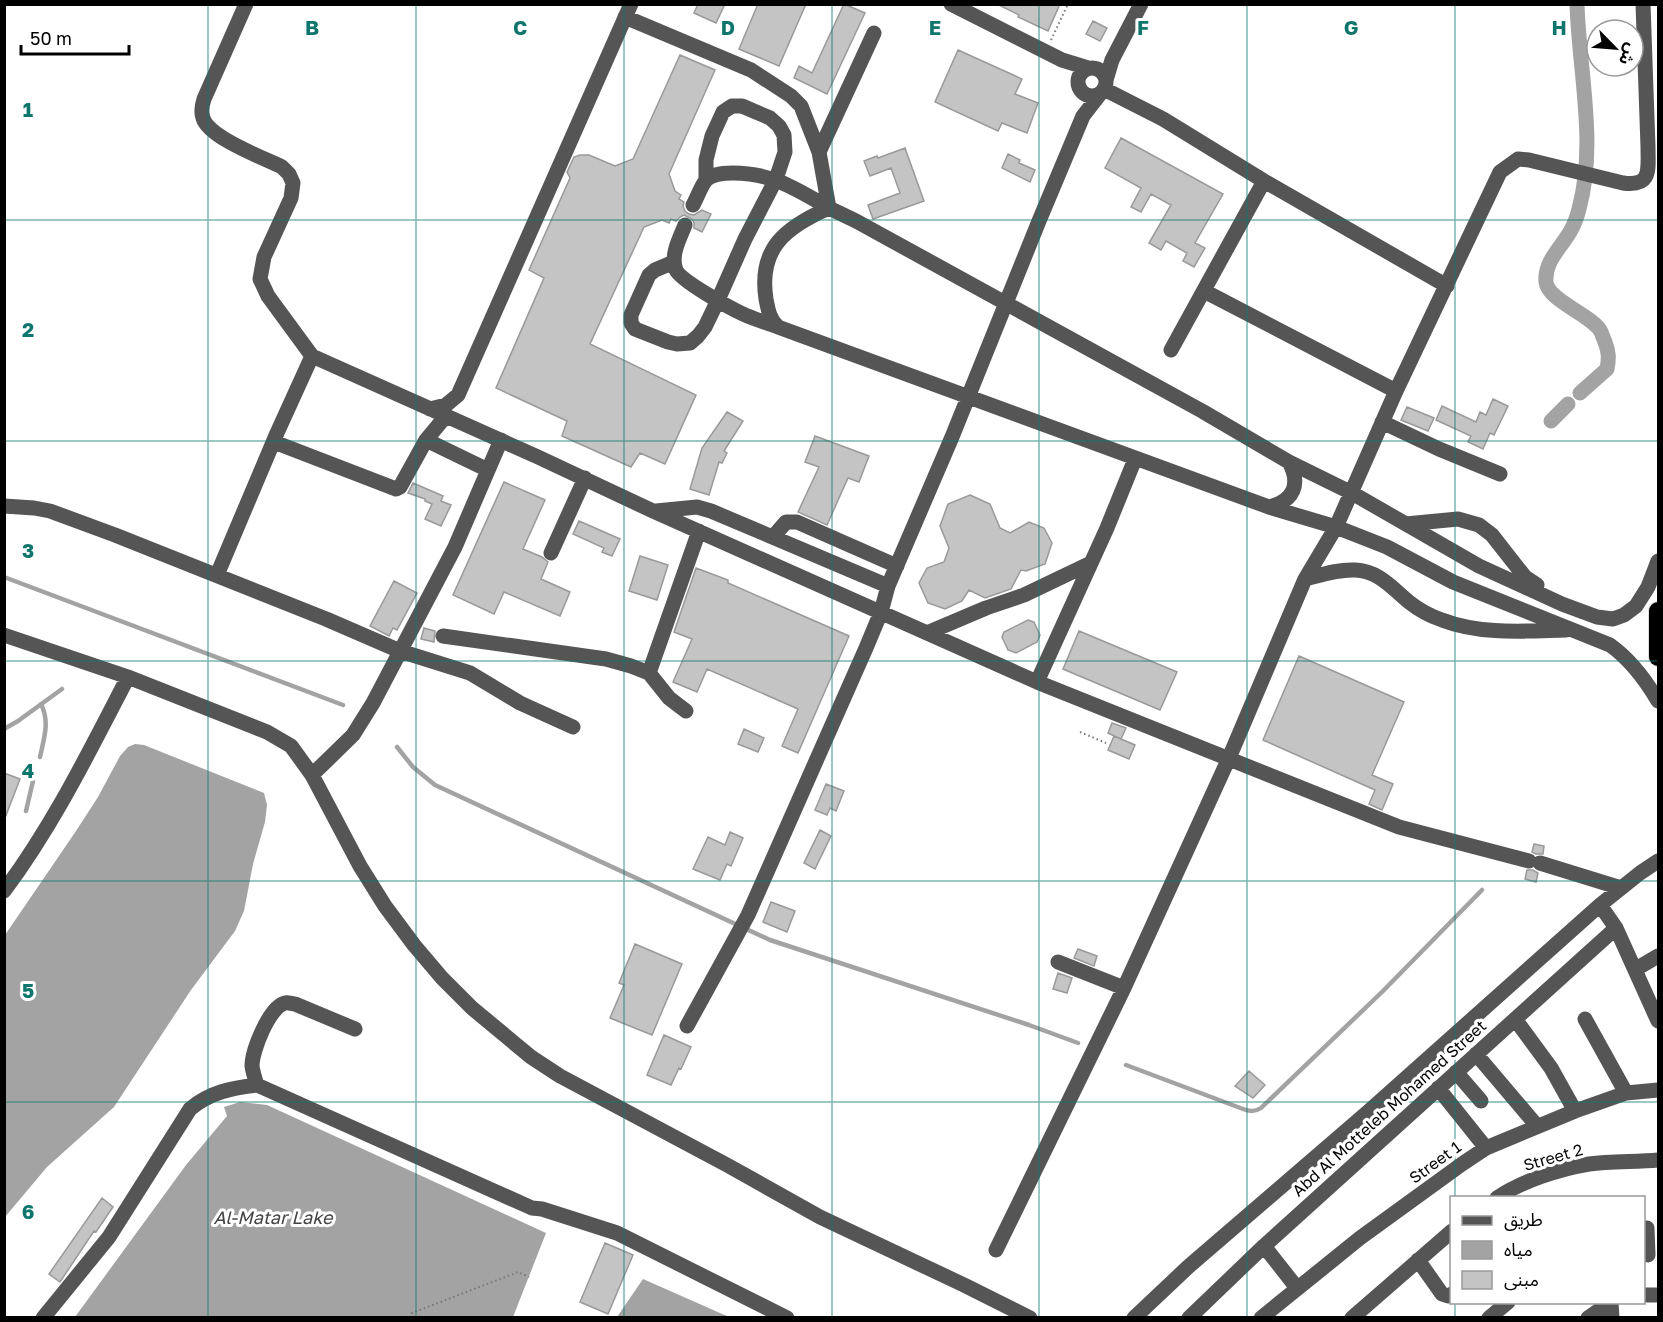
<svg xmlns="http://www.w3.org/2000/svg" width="1663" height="1322" font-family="'Golos Text','Noto Sans Arabic',sans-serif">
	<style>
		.water { fill: #a3a3a3 }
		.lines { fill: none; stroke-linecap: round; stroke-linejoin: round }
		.stream { stroke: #a3a3a3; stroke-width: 4.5 }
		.canal { stroke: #a3a3a3; stroke-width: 15 }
		.building { fill: #c4c4c4; stroke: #999; stroke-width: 1.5 }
		.highway-casing { stroke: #dbdbdb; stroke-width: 20 }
		.path { stroke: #777; stroke-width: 2; stroke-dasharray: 1.5 3; stroke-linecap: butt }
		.minor { stroke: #555; stroke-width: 15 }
		.highway { stroke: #000; stroke-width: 18 }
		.grid { fill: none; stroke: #0f766e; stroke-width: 1.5; stroke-opacity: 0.55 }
		.labels { text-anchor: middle; stroke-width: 6; stroke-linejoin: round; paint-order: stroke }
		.street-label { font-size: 16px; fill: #000; stroke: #fff }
		.water-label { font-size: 18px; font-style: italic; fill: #444; stroke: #fff }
		.grid-label { font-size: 20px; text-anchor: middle; font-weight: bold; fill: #0f766e; stroke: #fff; stroke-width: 6; stroke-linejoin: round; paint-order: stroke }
	</style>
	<rect width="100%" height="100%" fill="#fff"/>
	<path class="water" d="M135 744 144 745 264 793 267 805 265 822 253 864 244 911 235 931 191 990 114 1107 47 1167 5 1217V935L76 831 98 797 120 756 128 747Z
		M240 1102 267 1105 546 1233 513 1317H75L186 1165 227 1116 224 1107Z
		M643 1279 729 1317H617Z"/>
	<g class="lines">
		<path class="stream" d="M4 577 343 705
			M4 729 18 721 62 689
			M397 747 413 767 435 785 770 940 1029 1025 1078 1043
			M40 757C44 738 50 722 41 704
			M26 811 33 781
			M1126 1065 1243 1109C1250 1112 1255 1112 1261 1108L1383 991 1482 890"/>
		<path class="canal" d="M1577 4C1579 72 1597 143 1579 209 1577 217 1575 223 1571 230 1562 247 1544 261 1546 282 1548 300 1589 314 1600 330 1602 333 1603 338 1605 342 1609 352 1609 359 1607 369L1580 393
			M1551 421 1568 404"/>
	</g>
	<path class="building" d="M698 4H725L716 23 694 13Z
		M758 4H806L779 66 739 49Z
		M844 4 865 13 827 94 794 78 799 66 812 73Z
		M997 4H1060L1048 31 1018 17 1019 15Z
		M1093 21 1107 28 1100 41 1086 34Z
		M958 50 1022 79 1015 94 1038 103 1027 133 1002 123 998 131 935 102Z
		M680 55 715 70 669 174 675 191 681 195 679 199 684 202 683 206 685 211 689 214 694 215 702 210 711 214 702 232 694 228V223L692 219 684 215 680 217 676 221 671 219 669 223 662 220 644 227 590 344 696 395 665 464 640 453 631 467 562 436 567 421 496 388 544 278 529 270 570 178 567 172 574 157 580 155H589L615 166 633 159Z
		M1121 138 1223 194 1195 243 1205 248 1194 267 1183 261 1187 253 1166 241 1161 250 1149 243 1171 205 1151 194 1141 212 1131 207 1141 188 1105 168Z
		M905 148 924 201 873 219 868 205 900 193 891 168 870 176 864 161 877 156 878 158Z
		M1008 154 1020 160 1019 163 1035 170 1030 182 1002 168Z
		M1493 399 1508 406 1494 435 1490 433 1483 449 1468 442 1471 436 1436 420 1442 406 1476 422 1480 412 1486 415Z
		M1407 407 1434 418 1428 431 1401 420Z
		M727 412 743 421 724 451 727 453 722 463 719 462 709 495 690 489 702 448Z
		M815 436 869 456 859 482 848 478 827 525 798 512 819 467 805 462Z
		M504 482 545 500 523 549 542 557 548 562 541 579 570 592 560 616 504 592 494 614 453 595Z
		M413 483 443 496 441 501 451 505 441 526 425 519 432 504 425 501V499L408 493Z
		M970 495 990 504 1000 528 1010 533 1029 522 1044 528 1052 543 1045 564 1026 571 1021 570 1011 589 985 598 969 590 962 601 945 609 928 603 919 583 927 568 944 562 949 548 940 526 948 504Z
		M579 521 620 539 612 556 602 552 604 548 573 534Z
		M640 556 668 565 657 600 629 591Z
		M696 568 728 580V583L849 636 798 753 782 746 798 709 707 669 697 692 673 682 692 639 674 632Z
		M394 581 417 593 397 630 393 628 389 636 370 626Z
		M1028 620 1034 622 1040 635 1037 642 1016 653 1008 650 1002 637 1004 632Z
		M424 628 435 631 434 642 421 639Z
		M1079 631 1177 672 1160 710 1063 669Z
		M1299 656 1404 702 1372 775 1393 784 1382 810 1369 804 1375 790 1263 740Z
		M1112 723 1126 728 1121 739 1108 733Z
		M744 729 764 738 758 752 738 744Z
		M1114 736 1135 745 1129 759 1108 750Z
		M4 773 20 779 5 818H4Z
		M826 784 844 791 836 811 830 808 827 815 815 810Z
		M820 830 831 836 815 869 804 863Z
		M730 832 743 838 731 866 727 864 720 880 693 869 708 837 725 845Z
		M1534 844 1544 846 1543 854H1536L1532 852Z
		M1527 870H1533L1538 873 1536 882 1525 879Z
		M771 902 795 911 787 932 763 922Z
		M635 944 682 964 652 1035 610 1018 624 985 619 983Z
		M1078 949 1097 956 1094 966 1074 958Z
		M1058 973 1072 978 1067 993 1053 989Z
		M664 1035 691 1047 681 1069 679 1068 671 1085 647 1075Z
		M1249 1071 1265 1085 1253 1098 1235 1086Z
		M102 1198 113 1207 96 1232 94 1231 60 1282 49 1274Z
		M605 1243 633 1255 608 1314 580 1302Z"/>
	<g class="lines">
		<defs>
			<path id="highway" d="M1658 611V657"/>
		</defs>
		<use href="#highway" class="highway-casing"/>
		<path class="path" d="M1051 40 1068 4
			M1080 732 1106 743
			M414 1318 412 1313 518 1272 529 1277"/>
		<path class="minor" d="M246 4 204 99C202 105 201 112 203 118 209 138 264 158 282 167L289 174 293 183 291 198 264 257 260 279 268 296 312 356 538 457 653 511 1037 682 1399 827 1529 861
			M951 4 1062 60 1088 68
			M625 17 751 70 791 96 801 106 819 152 829 208
			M1078 82a14 14 0 1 1 28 0a14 14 0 1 1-28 0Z
			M1106 80 1112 60 1141 4
			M819 152 874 33
			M693 205C697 198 701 186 706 180 712 174 724 173 733 173 772 173 796 189 829 208
			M685 225C680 238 670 255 676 270 681 281 730 308 743 314 754 319 767 323 778 327
			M674 262 655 270 649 275 631 315V323L635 329 668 342 677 344 690 343 698 336 705 327 718 300 745 239 776 179 785 152 784 135 779 126 770 118 742 106H732L723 112 712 136 706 160V180
			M1204 291 1396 391
			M1171 350 1264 181
			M430 409 446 405 458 395 631 4
			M1382 422 1439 449 1500 474
			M426 440 488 470
			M274 442 396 489 400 487 426 440 446 416
			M4 506 34 508 50 511 115 535 326 619 400 651 470 673 520 703 573 727
			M1269 507C1294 501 1301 484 1289 462
			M656 511 697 507 711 511 888 586
			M1406 524 1458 519 1479 525 1492 535 1525 577 1537 585
			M773 537 786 522H797L897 566
			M551 553 585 478
			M1658 561 1648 587 1636 606 1624 615 1613 619 1597 617 1562 604 1479 566 1352 493 1289 462 1202 411 856 221 829 208C786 227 758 248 766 299 768 310 770 320 778 327L1269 507 1336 527 1387 547 1453 582 1610 645C1631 660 1645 679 1658 701
			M217 575 277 433 312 356
			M1305 579C1321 575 1338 569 1355 570 1379 571 1392 588 1409 602 1419 610 1430 616 1442 620 1481 635 1525 631 1566 630
			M927 633 986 608 1024 595 1091 563
			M4 635 128 677 267 732 291 746 312 775 360 866 385 906 414 945 442 978 472 1008 531 1057 560 1076 727 1165 820 1217 964 1285 1030 1318
			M443 636 606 659 631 666 649 673 669 698 686 711
			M649 673 699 531
			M1037 682 1107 528 1135 459
			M312 775 353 735 373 703 455 547 501 440
			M1540 863 1621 888
			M4 891C54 824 90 750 128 677
			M1600 905 1616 928 1658 1021
			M1058 962 1124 988
			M1636 969 1658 956
			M1515 1019 1551 1068 1575 1111
			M1585 1019 1626 1093
			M687 1026 748 915 866 648 881 612 888 586 952 437 1039 221 1083 116 1104 89 1163 119 1264 181 1447 286
			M1476 1054 1537 1126
			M1456 1072 1481 1101
			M257 1085C255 1079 253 1073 252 1066 252 1051 269 1007 285 1003 288 1002 292 1004 295 1004L355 1029
			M1438 1088 1486 1148
			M1497 1198C1522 1181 1559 1169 1589 1164 1611 1161 1636 1162 1658 1160
			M1647 1228 1648 1255
			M1264 1246 1297 1288
			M996 1250 1124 988 1229 758 1305 579 1336 527 1396 391 1500 172 1518 159 1529 160 1623 183C1652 187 1648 170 1648 147L1643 4
			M1418 1260 1442 1294 1448 1296 1452 1294
			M1644 1295H1658
			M1611 1302 1612 1318
			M43 1318 109 1237 190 1109C210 1092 232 1088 257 1085L532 1208 542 1209 617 1233 787 1318
			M1134 1318 1188 1267 1368 1112 1600 905 1640 873 1658 861
			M1189 1318 1264 1246 1616 928
			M1261 1318 1360 1238 1462 1164 1486 1148 1575 1111 1626 1093 1658 1090
			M1352 1318 1452 1231
			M1489 1318 1508 1302
			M1588 1318 1611 1302"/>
		<use href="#highway" class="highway"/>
	</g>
	<path class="grid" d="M208 4V1318M416 4V1318M624 4V1318M832 4V1318M1039 4V1318M1247 4V1318M1455 4V1198M4 220H1658M4 441H1658M4 661H1658M4 881H1658M4 1102H1658M1455 1302V1318"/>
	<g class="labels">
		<g class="street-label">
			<text transform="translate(1389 1108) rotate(-42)" y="6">Abd Al Motteleb Mohamed Street</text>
			<text transform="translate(1553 1157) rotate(-16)" y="6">Street 2</text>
			<text transform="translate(1435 1162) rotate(-36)" y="6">Street 1</text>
		</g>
		<g class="water-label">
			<text x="273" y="1224">Al-Matar Lake</text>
		</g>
	</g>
	<g class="grid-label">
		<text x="312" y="35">B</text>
		<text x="520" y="35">C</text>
		<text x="728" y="35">D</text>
		<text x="935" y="35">E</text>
		<text x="1143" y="35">F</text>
		<text x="1351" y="35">G</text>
		<text x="1559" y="35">H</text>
		<text x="28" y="117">1</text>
		<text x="28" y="337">2</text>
		<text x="28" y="558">3</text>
		<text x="28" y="778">4</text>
		<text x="28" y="998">5</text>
		<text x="28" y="1219">6</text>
	</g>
	<rect width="1663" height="1322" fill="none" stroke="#000000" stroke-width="12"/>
	<rect x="1450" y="1196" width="195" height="108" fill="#ffffff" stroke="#999999" stroke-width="1.5"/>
	<rect x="1462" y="1216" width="30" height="9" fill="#555555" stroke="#999999" stroke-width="1.5"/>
	<text x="1504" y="1226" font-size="18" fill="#000000">طريق</text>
	<rect x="1462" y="1241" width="30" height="18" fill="#a3a3a3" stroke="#999999" stroke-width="1.5"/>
	<text x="1504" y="1256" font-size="18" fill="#000000">مياه</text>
	<rect x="1462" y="1271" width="30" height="18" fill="#c4c4c4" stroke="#999999" stroke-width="1.5"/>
	<text x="1504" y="1286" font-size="18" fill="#000000">مبنى</text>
	<g transform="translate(1615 48) rotate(115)"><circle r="28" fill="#ffffff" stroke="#999999" stroke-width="1.5"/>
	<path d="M0-4.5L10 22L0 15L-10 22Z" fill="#000000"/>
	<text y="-9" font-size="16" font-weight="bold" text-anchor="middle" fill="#000000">ش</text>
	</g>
	<path d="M21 45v9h108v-9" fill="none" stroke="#000000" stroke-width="3"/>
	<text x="30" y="45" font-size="18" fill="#000000" stroke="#ffffff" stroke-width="4.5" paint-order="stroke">50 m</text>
</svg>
